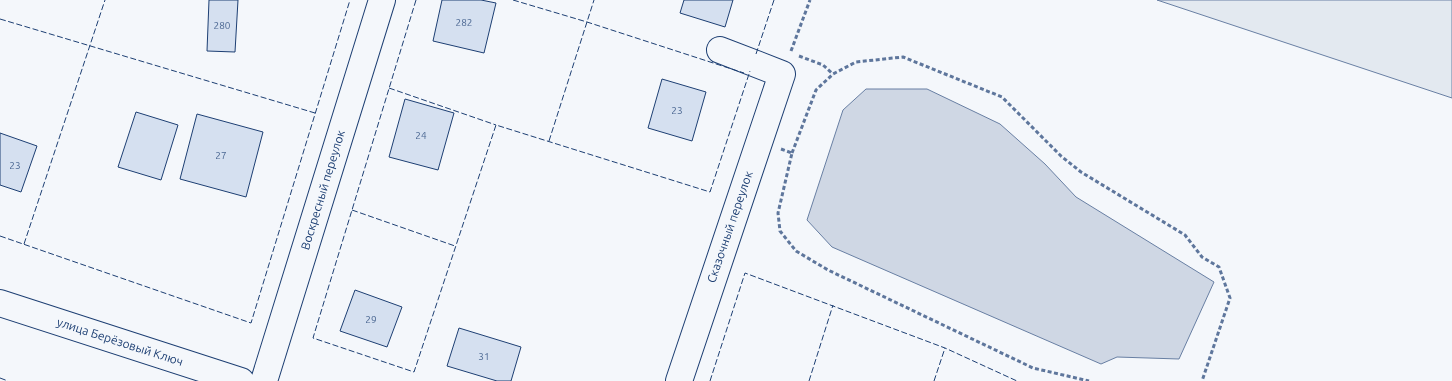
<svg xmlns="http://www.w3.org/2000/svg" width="1452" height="381" font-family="Ubuntu,sans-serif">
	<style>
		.green { fill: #e3e9f0; stroke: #687fa3 }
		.water { fill: #cfd7e4; stroke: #687fa3 }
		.building { fill: #d5e0f0; stroke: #1d3f73 }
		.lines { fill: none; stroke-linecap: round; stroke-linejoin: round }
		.minor-casing { stroke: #1d3f73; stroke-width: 28 }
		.path { stroke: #5e769c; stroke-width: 3; stroke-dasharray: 4 2.5; stroke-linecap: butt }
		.minor { stroke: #f4f7fb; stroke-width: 26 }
		.fence { stroke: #1d3f73; stroke-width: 1; stroke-dasharray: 6 2.5; stroke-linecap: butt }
		.labels { text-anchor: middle; stroke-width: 4; stroke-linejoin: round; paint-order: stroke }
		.number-label { font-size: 10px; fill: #4b6792 }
		.street-label { font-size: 12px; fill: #1d3f73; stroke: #f4f7fb }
	</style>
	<rect width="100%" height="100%" fill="#f4f7fb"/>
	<path class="green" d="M1157 0H1452V98Z"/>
	<path class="water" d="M866 89H927L1000 124 1045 164 1076 197 1214 282 1179 359 1117 357 1101 364 832 247 807 220 843 110Z"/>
	<path class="building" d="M209 0H238L235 52 207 51Z
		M442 0H481L496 3 484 53 433 41Z
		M684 0H733L725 27 680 13Z
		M662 79 706 92 692 141 648 128Z
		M405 99 454 113 438 170 389 157Z
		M136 112 178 125 161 180 118 167Z
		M197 114 263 132 246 197 180 179Z
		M0 133 37 146 21 192 0 185Z
		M355 290 402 307 387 347 340 331Z
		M459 328 521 347 511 381H497L447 366Z"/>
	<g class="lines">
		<defs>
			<path id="minor" d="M0 303 241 381
				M264 381 382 0
				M679 381 782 74 720 50"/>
		</defs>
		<use href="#minor" class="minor-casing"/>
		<path class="path" d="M791 51 810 0
			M799 56 823 65 833 74
			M781 149 792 153 778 213 780 231 796 251 828 270 1033 368 1089 381
			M792 153 816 90 833 74 856 62 903 57 1002 97 1061 156 1081 172 1185 235 1202 257 1219 267 1230 298 1202 381"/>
		<use href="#minor" class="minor"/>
		<path class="fence" d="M416 0 313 338 414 372 496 125 710 192 750 71
			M513 0 587 22 744 73
			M0 19 315 113
			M756 54 774 0
			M389 88 496 125
			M549 141 594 0
			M352 210 455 246
			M0 236 251 323 350 0
			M24 244 105 0
			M0 378 8 381
			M710 381 745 273 945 348 1017 381
			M809 381 833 305
			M934 381 945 348"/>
	</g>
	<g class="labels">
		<g class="number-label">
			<text x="464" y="26">282</text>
			<text x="222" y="29">280</text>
			<text x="677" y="114">23</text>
			<text x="421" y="139">24</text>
			<text x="221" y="159">27</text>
			<text x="15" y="169">23</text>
			<text x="371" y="323">29</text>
			<text x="484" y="360">31</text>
		</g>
		<g class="street-label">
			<text transform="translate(323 190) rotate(-73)" y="4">Воскресный переулок</text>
			<text transform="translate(730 227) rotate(-71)" y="4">Сказочный переулок</text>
			<text transform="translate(120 342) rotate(18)" y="4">улица Берёзовый Ключ</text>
		</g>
	</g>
</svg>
